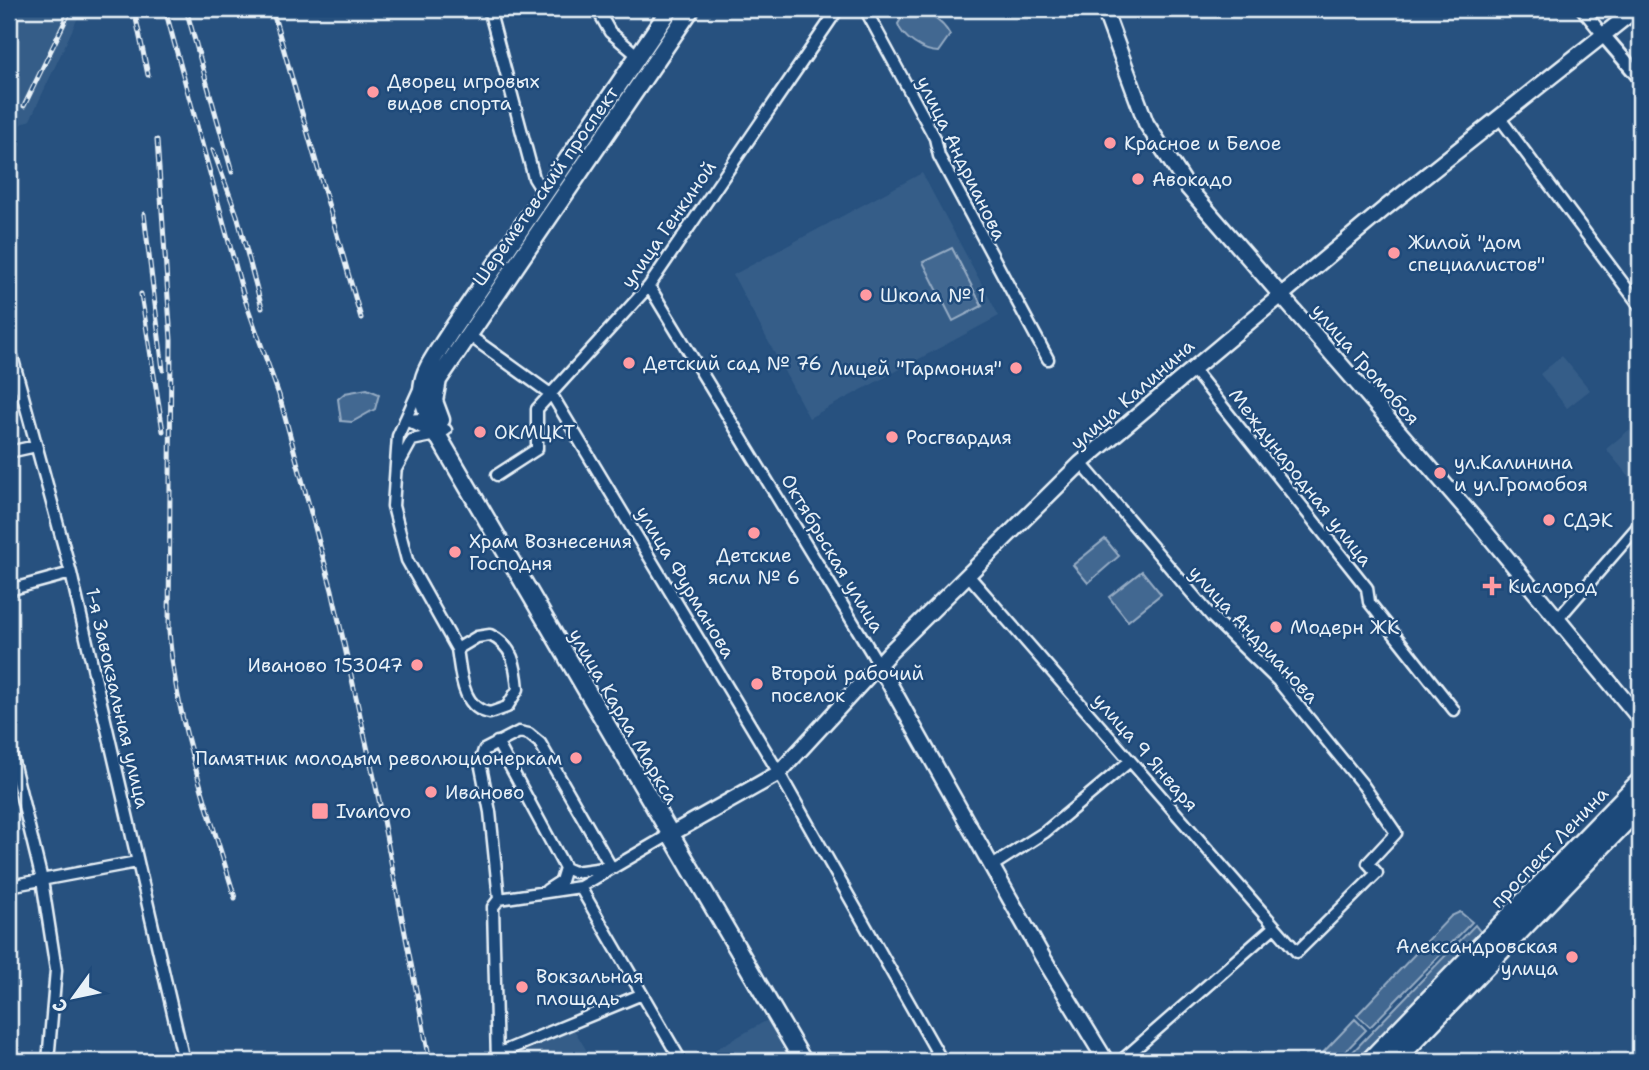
<svg xmlns="http://www.w3.org/2000/svg" width="1649" height="1070" font-family="'Shantell Sans',sans-serif">
	<style>
		.built { fill: #355d88 }
		.green { fill: #436891; stroke: #96acc4; stroke-width: 2 }
		.lines { fill: none; stroke-linecap: round; stroke-linejoin: round }
		.minor-casing { stroke: #e8f1f8; stroke-width: 15 }
		.tertiary-casing { stroke: #e8f1f8; stroke-width: 18 }
		.secondary-casing { stroke: #e8f1f8; stroke-width: 19 }
		.primary-casing { stroke: #e8f1f8; stroke-width: 21 }
		.trunk-casing { stroke: #e8f1f8; stroke-width: 23 }
		.minor { stroke: #1f4a7a; stroke-width: 10 }
		.tertiary { stroke: #1f4a7a; stroke-width: 12 }
		.secondary { stroke: #1f4a7a; stroke-width: 14 }
		.primary { stroke: #1f4a7a; stroke-width: 16 }
		.trunk { stroke: #1f4a7a; stroke-width: 18 }
		.rail-casing { stroke: #e8f1f8; stroke-width: 5 }
		.rail { stroke: #1f4a7a; stroke-width: 2.5; stroke-dasharray: 8; stroke-linecap: butt }
		.poi-dot { fill: #ff9aa2; stroke: #1f4a7a; stroke-width: 2.5 }
		.labels { text-anchor: middle; stroke-width: 5; stroke-linejoin: round; paint-order: stroke }
		.poi-label { font-size: 19px; fill: #e8f1f8; stroke: #1f4a7a; text-anchor: start }
		.street-label { font-size: 19px; fill: #e8f1f8; stroke: #1f4a7a }
	</style>
	<rect width="100%" height="100%" fill="#27517f"/>
	<filter id="ink" filterUnits="userSpaceOnUse"><feTurbulence type="fractalNoise" baseFrequency=".0143" numOctaves="2"/><feDisplacementMap in="SourceGraphic" scale="14" xChannelSelector="R" yChannelSelector="G"/><feConvolveMatrix kernelMatrix="1 2 1 2 8 2 1 2 1" color-interpolation-filters="sRGB"/></filter>
	<g filter="url(#ink)">
		<path class="built" d="M9 9H82L30 120 9 130Z
			M922 173 999 316 809 418 733 275Z
			M1562 356 1590 390 1567 408 1540 374Z
			M1629 430 1640 444V490L1606 449Z
			M771 1018 796 1061H695Z
			M573 1028 593 1061H509V1055L534 1048Z"/>
		<path class="green" d="M907 9C923 8 943 21 950 35L938 52C924 52 902 38 898 24Z
			M952 248 982 306 953 321 923 262Z
			M367 389 379 394 375 409 352 422 341 421 338 399 345 393Z
			M1105 539 1119 556 1088 583 1073 565Z
			M1142 571 1161 594 1128 621 1109 597Z
			M1460 912 1472 922 1370 1027 1357 1015 1451 916Z
			M1475 925 1482 934 1358 1061H1344Z
			M1477 980 1482 985 1408 1061H1401Z
			M1355 1019 1366 1030 1336 1061H1315Z"/>
		<g class="lines">
			<defs>
				<path id="minor" d="M489 9 534 178 544 194
					M597 9 610 32 638 56
					M865 9 935 138 939 156 1048 359
					M1582 9 1603 35
					M1499 117 1640 306
					M9 145 12 144
					M649 286 879 665
					M467 334 552 395 779 773 942 1061
					M9 345 71 573 184 1061
					M1192 368 1367 588 1369 602 1454 710
					M420 387 398 436 393 506 407 560 457 649
					M405 420 422 419 446 430
					M406 420 436 435
					M9 452 36 446
					M396 469 412 440 431 436 439 441
					M497 475 537 449V409L649 286 838 9
					M968 575 1297 952 1377 873 1368 863 1396 833 1363 785 1278 681 1212 617 1081 463
					M9 590 71 573
					M1557 620 1640 524
					M490 635C513 645 516 666 518 689L507 707 490 713C461 709 461 672 457 649L477 637Z
					M497 742 565 868 574 872 611 867
					M9 745 42 880 56 970 48 1061
					M992 866 1045 832 1130 761
					M9 886 137 862
					M580 887 681 1061
					M547 890 561 881 565 868
					M499 899 490 812 480 762 484 750 519 732 529 734 540 743 611 867
					M499 899 580 887 669 835
					M497 1054 640 995
					M497 1061 493 907 499 899
					M1121 1061 1274 927"/>
				<path id="tertiary" d="M1603 35 1640 78"/>
				<path id="secondary" d="M1104 9 1146 123 1188 188 1479 524 1640 719
					M879 665 1042 956 1106 1061
					M669 835 779 773 890 652 1081 463 1384 209 1636 9"/>
				<path id="primary" d="M670 9 451 331C421 378 411 383 438 436L803 1061
					M441 420 434 401 438 380 691 9"/>
				<path id="trunk" d="M1370 1061 1640 782
					M1394 1061 1640 806"/>
			</defs>
			<use href="#minor" class="minor-casing"/>
			<use href="#tertiary" class="tertiary-casing"/>
			<use href="#secondary" class="secondary-casing"/>
			<use href="#primary" class="primary-casing"/>
			<use href="#trunk" class="trunk-casing"/>
			<use href="#minor" class="minor"/>
			<use href="#tertiary" class="tertiary"/>
			<use href="#secondary" class="secondary"/>
			<use href="#primary" class="primary"/>
			<use href="#trunk" class="trunk"/>
			<defs>
				<path id="rail" d="M134 9 148 75
					M165 9 244 297 279 395 332 590 379 800 430 1061
					M186 9 232 172
					M272 9 361 318
					M24 106 71 9
					M157 140 171 340 169 631C176 723 209 810 235 898
					M213 150 237 215 262 308
					M144 214 163 370
					M141 294 163 431"/>
			</defs>
			<use href="#rail" class="rail-casing"/>
			<use href="#rail" class="rail"/>
		</g>
	</g>
	<g class="poi-dot">
		<circle cx="373" cy="92" r="7"/>
		<circle cx="1110" cy="143" r="7"/>
		<circle cx="1138" cy="179" r="7"/>
		<circle cx="1394" cy="253" r="7"/>
		<circle cx="866" cy="295" r="7"/>
		<circle cx="629" cy="363" r="7"/>
		<circle cx="1016" cy="368" r="7"/>
		<circle cx="480" cy="432" r="7"/>
		<circle cx="892" cy="437" r="7"/>
		<circle cx="1440" cy="473" r="7"/>
		<circle cx="1549" cy="520" r="7"/>
		<circle cx="754" cy="533" r="7"/>
		<circle cx="455" cy="552" r="7"/>
		<path d="M1488.5 575.5h7v7h7v7h-7v7h-7v-7h-7v-7h7z"/>
		<circle cx="1276" cy="627" r="7"/>
		<circle cx="417" cy="665" r="7"/>
		<circle cx="757" cy="684" r="7"/>
		<circle cx="576" cy="758" r="7"/>
		<circle cx="431" cy="792" r="7"/>
		<rect x="311" y="802" width="18" height="18" rx="3.5"/>
		<circle cx="1572" cy="957" r="7"/>
		<circle cx="522" cy="987" r="7"/>
	</g>
	<g class="labels">
		<g class="poi-label">
			<text x="387" y="88">Дворец игровых<tspan x="387" dy="22">видов спорта</tspan></text>
			<text x="1124" y="150">Красное и Белое</text>
			<text x="1152" y="186">Авокадо</text>
			<text x="1408" y="249">Жилой "дом<tspan x="1408" dy="22">специалистов"</tspan></text>
			<text x="880" y="302">Школа № 1</text>
			<text x="643" y="370">Детский сад № 76</text>
			<text x="1002" y="375" text-anchor="end">Лицей "Гармония"</text>
			<text x="494" y="439">ОКМЦКТ</text>
			<text x="906" y="444">Росгвардия</text>
			<text x="1454" y="469">ул.Калинина<tspan x="1454" dy="22">и ул.Громобоя</tspan></text>
			<text x="1563" y="527">СДЭК</text>
			<text x="469" y="548">Храм Вознесения<tspan x="469" dy="22">Господня</tspan></text>
			<text x="754" y="562" text-anchor="middle">Детские<tspan x="754" dy="22">ясли № 6</tspan></text>
			<text x="1508" y="593">Кислород</text>
			<text x="1290" y="634">Модерн ЖК</text>
			<text x="403" y="672" text-anchor="end">Иваново 153047</text>
			<text x="771" y="680">Второй рабочий<tspan x="771" dy="22">поселок</tspan></text>
			<text x="562" y="765" text-anchor="end">Памятник молодым революционеркам</text>
			<text x="445" y="799">Иваново</text>
			<text x="336" y="818">Ivanovo</text>
			<text x="1558" y="953" text-anchor="end">Александровская<tspan x="1558" dy="22">улица</tspan></text>
			<text x="536" y="983">Вокзальная<tspan x="536" dy="22">площадь</tspan></text>
		</g>
		<g class="street-label">
			<text transform="translate(962 158) rotate(64)" y="7">улица Андрианова</text>
			<text transform="translate(545 186) rotate(-55)" y="7">Шереметевский проспект</text>
			<text transform="translate(668 224) rotate(-55)" y="7">улица Генкиной</text>
			<text transform="translate(1366 364) rotate(49)" y="7">улица Громобоя</text>
			<text transform="translate(1132 394) rotate(-41)" y="7">улица Калинина</text>
			<text transform="translate(1301 477) rotate(52)" y="7">Международная улица</text>
			<text transform="translate(833 553) rotate(59)" y="7">Октябрьская улица</text>
			<text transform="translate(686 582) rotate(59)" y="7">улица Фурманова</text>
			<text transform="translate(1254 634) rotate(47)" y="7">улица Андрианова</text>
			<text transform="translate(118 698) rotate(77)" y="7">1-я Завокзальная улица</text>
			<text transform="translate(624 716) rotate(60)" y="7">улица Карла Маркса</text>
			<text transform="translate(1146 752) rotate(49)" y="7">улица 9 Января</text>
			<text transform="translate(1549 847) rotate(-46)" y="7">проспект Ленина</text>
		</g>
	</g>
	<rect width="1649" height="1070" fill="none" stroke="#1f4a7a" stroke-width="35"/>
	<rect x="18" y="18" width="1614" height="1035" fill="none" stroke="#e8f1f8" stroke-width="2.5" filter="url(#ink)"/>
	<g transform="translate(74 997) rotate(237)" stroke="#1f4a7a" stroke-width="5" paint-order="stroke">
	<path d="M0-5L12 26L0 18L-12 26Z" fill="#e8f1f8"/>
	<text y="-10" font-size="19" font-weight="bold" text-anchor="middle" fill="#e8f1f8">С</text>
	</g>
</svg>
